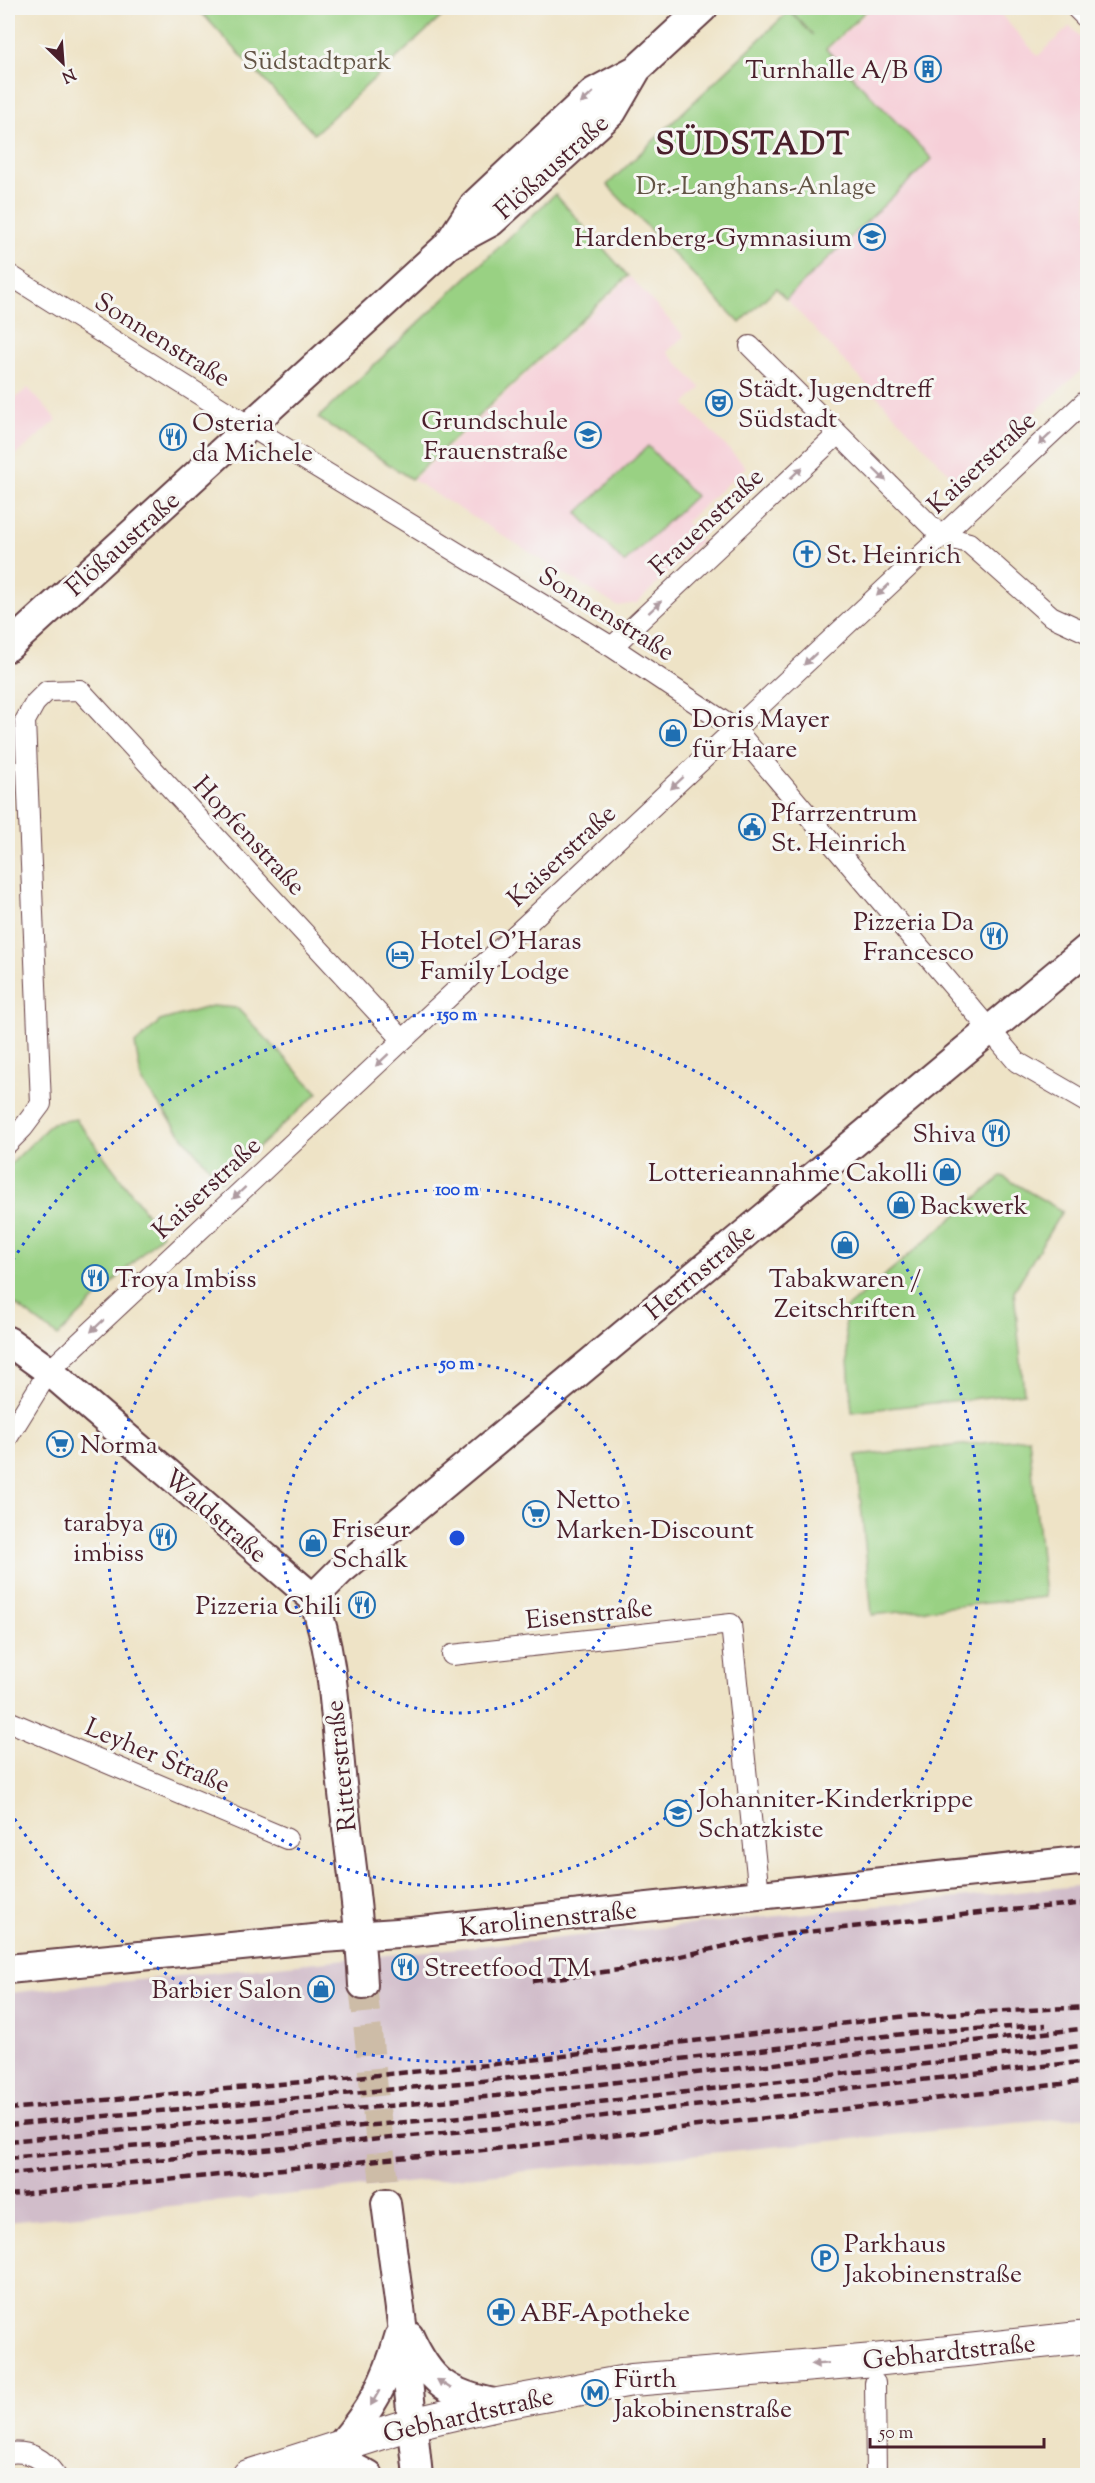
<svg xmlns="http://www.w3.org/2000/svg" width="1095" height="2483" font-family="'Sorts Mill Goudy',serif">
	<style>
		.built { fill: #f6cfd8 }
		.industrial { fill: #d1bdca }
		.green { fill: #99d183; stroke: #727857; stroke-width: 1.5 }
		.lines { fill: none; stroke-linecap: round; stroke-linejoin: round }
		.secondary-tunnel { stroke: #cdbca7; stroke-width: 28; stroke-dasharray: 28 14; stroke-linecap: butt }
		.street-casing { stroke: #633c42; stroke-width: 22 }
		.secondary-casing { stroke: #633c42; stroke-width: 32 }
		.primary-casing { stroke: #633c42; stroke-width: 34 }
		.street { stroke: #fff; stroke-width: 20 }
		.secondary { stroke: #fff; stroke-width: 28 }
		.primary { stroke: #fff; stroke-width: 32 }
		.rail { stroke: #4a1f2b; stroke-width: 4.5; stroke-dasharray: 9 4.5; stroke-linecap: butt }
		.oneway { fill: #ae9aa0 }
		.ring { fill: none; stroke: #1d4ed8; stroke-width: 3; stroke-dasharray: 3 6 }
		.labels { text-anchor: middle; stroke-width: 6; stroke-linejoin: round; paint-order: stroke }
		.park-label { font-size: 26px; fill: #625445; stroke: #f6f6f2 }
		.poi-label { font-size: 26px; fill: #4a1f2b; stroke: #f6f6f2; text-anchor: start }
		.street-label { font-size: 26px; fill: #4a1f2b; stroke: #f6f6f2 }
		.district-label { font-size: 32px; font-weight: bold; letter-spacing: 1.5px; fill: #4a1f2b; stroke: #f6f6f2 }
		.centre { fill: #1d4ed8; stroke: #f6f6f2; stroke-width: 3 }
		.ring-label { font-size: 18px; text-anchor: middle; font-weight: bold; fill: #1d4ed8; stroke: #f6f6f2; stroke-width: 6; stroke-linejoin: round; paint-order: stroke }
	</style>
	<rect width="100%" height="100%" fill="#f6f6f2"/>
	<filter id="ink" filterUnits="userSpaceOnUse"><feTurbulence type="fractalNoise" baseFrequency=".0167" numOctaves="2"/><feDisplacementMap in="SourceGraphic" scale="12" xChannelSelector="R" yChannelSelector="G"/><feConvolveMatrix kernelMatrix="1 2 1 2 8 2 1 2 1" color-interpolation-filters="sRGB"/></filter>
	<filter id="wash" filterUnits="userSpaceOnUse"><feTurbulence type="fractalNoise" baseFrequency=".008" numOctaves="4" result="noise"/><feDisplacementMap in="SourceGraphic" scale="24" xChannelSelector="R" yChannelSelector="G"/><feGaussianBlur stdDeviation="1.35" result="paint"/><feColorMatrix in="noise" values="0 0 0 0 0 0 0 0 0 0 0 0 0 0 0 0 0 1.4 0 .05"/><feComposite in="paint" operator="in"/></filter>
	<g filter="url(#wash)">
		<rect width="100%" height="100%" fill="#eee3c6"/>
		<path class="built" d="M872 8H995L1038 56 1070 26 1087 45V365L957 482 776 288 740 323 607 185 789 11 827 50Z
			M630 277 684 336 667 352 701 388 685 404 746 467 686 522 701 541 637 603 617 606 413 480Z
			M28 388 57 420 8 462V392L14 399Z"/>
		<path class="industrial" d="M1087 1885V2116L8 2222V1993Z"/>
		<path class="green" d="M197 8H451L314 134Z
			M795 8H869L826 49 932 159 786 299 776 288 740 323 607 185 789 11 813 35 791 11Z
			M555 194 628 276 411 479 318 418Z
			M648 446 695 496 624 563 577 513Z
			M212 1006 237 1008 318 1093 221 1181 183 1137 142 1082 135 1044 160 1021Z
			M76 1119 162 1234 58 1336 8 1299V1167L52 1123Z
			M1002 1176 1062 1211 1014 1291 1024 1393 852 1412 844 1310Z
			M1029 1438 1045 1597 872 1615 856 1456Z"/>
	</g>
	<g filter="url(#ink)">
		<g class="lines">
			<path class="secondary-tunnel" d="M363 1985 386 2203"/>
			<defs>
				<path id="street" d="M1076 8 1088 20
					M8 274 251 427 612 647 735 729 1017 1062 1088 1103
					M750 346 941 536 969 543 1051 616 1088 633
					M612 647 838 434
					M8 1143 23 1128 41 1104 25 721 35 703 47 691 80 690 403 1040
					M8 1437 49 1371 1088 399
					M452 1655 731 1624 759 1895
					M8 1721 287 1839
					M875 2383 876 2476
					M8 2453C29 2450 43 2458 56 2476"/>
				<path id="secondary" d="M449 243 474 205 594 92 637 69 703 8
					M8 647 448 245 491 222 612 112 637 69
					M8 1341 49 1371 313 1598C335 1656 335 1722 342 1784 349 1851 360 1917 363 1985
					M313 1598 340 1571 1088 948
					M8 1969 323 1938 412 1932 1088 1860
					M386 2203 402 2324 418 2476
					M409 2336C431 2384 447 2393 498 2404
					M341 2445C371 2409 386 2383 399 2337
					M309 2456C331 2459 350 2464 369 2476"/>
				<path id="primary" d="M248 2476 411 2424 498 2404 632 2380 874 2360 1088 2337"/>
			</defs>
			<use href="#street" class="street-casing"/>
			<use href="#secondary" class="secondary-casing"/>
			<use href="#primary" class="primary-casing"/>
			<use href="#street" class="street"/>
			<use href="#secondary" class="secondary"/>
			<use href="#primary" class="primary"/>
			<path class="rail" d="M533 1981 619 1970 752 1940 788 1934 988 1912 1088 1903
				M8 2109 487 2065 908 2016 1088 2007
				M8 2125 492 2080 921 2032 1046 2025
				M8 2141 496 2096 1088 2028
				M8 2158 506 2113 1088 2045
				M8 2174 508 2127 1088 2061
				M8 2195 515 2147 1088 2081"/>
		</g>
		<defs><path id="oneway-solid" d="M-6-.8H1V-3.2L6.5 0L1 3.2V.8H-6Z" transform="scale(1.5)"/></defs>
		<g class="oneway">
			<use href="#oneway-solid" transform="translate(587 98) rotate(138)"/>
			<use href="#oneway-solid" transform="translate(1045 439) rotate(137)"/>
			<use href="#oneway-solid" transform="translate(796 473) rotate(-43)"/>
			<use href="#oneway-solid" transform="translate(880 475) rotate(44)"/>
			<use href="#oneway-solid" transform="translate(883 590) rotate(137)"/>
			<use href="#oneway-solid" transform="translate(655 607) rotate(-43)"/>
			<use href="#oneway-solid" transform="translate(810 659) rotate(137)"/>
			<use href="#oneway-solid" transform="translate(677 783) rotate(137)"/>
			<use href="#oneway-solid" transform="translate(382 1060) rotate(137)"/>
			<use href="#oneway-solid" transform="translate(239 1193) rotate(137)"/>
			<use href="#oneway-solid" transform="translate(97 1326) rotate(137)"/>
			<use href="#oneway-solid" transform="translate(820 2364) rotate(175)"/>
			<use href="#oneway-solid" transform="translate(444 2384) rotate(-147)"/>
			<use href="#oneway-solid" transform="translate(375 2398) rotate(120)"/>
		</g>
	</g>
	<g class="ring">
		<circle cx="457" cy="1538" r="175"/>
		<circle cx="457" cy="1538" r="349"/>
		<path d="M8 1268A524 524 0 1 1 8 1808"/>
	</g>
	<defs>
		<symbol id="building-ring" viewBox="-11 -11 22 22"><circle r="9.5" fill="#f6f6f2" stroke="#1f6fb2" stroke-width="1.5"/><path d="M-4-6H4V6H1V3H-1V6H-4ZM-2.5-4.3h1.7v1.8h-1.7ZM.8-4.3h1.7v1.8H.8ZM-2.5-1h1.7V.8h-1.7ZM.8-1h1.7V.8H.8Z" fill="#1f6fb2"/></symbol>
		<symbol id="school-ring" viewBox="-11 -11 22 22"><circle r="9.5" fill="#f6f6f2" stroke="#1f6fb2" stroke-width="1.5"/><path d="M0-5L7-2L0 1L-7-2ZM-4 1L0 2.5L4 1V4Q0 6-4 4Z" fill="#1f6fb2"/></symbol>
		<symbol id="theatre-ring" viewBox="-11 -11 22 22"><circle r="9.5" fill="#f6f6f2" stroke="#1f6fb2" stroke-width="1.5"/><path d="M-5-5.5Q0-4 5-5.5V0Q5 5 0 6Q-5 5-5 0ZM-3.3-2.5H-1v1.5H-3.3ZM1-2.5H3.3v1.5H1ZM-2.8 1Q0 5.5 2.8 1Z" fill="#1f6fb2"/></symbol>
		<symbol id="restaurant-ring" viewBox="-11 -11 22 22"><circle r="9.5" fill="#f6f6f2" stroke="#1f6fb2" stroke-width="1.5"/><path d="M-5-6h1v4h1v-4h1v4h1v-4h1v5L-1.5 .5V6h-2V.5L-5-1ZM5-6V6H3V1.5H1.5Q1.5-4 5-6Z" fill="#1f6fb2"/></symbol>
		<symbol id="church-ring" viewBox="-11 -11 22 22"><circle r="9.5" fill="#f6f6f2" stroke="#1f6fb2" stroke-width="1.5"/><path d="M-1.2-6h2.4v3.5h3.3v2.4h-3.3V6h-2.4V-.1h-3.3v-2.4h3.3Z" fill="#1f6fb2"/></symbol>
		<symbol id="shop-ring" viewBox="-11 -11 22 22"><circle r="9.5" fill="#f6f6f2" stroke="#1f6fb2" stroke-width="1.5"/><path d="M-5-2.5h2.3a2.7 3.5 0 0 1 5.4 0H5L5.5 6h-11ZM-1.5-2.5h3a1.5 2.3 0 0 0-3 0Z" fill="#1f6fb2"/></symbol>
		<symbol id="civic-ring" viewBox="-11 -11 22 22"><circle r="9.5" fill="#f6f6f2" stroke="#1f6fb2" stroke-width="1.5"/><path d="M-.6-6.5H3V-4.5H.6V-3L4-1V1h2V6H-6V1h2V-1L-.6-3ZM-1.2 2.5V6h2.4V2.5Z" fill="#1f6fb2"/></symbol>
		<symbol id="hotel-ring" viewBox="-11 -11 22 22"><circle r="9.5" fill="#f6f6f2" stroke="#1f6fb2" stroke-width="1.5"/><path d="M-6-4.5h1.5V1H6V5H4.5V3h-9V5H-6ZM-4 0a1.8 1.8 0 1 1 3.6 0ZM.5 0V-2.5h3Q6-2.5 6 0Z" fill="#1f6fb2"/></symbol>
		<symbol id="supermarket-ring" viewBox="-11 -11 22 22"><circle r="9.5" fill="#f6f6f2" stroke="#1f6fb2" stroke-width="1.5"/><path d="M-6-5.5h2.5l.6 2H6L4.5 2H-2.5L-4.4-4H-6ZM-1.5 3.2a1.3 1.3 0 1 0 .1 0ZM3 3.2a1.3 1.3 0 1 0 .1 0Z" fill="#1f6fb2"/></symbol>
		<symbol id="parking-ring" viewBox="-11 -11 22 22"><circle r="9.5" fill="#f6f6f2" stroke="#1f6fb2" stroke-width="1.5"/><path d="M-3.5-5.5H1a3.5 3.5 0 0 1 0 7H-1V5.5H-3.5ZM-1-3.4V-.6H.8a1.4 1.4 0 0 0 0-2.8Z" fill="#1f6fb2"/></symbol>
		<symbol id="pharmacy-ring" viewBox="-11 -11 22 22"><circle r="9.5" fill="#f6f6f2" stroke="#1f6fb2" stroke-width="1.5"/><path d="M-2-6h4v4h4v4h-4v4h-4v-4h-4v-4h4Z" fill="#1f6fb2"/></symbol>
		<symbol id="metro-ring" viewBox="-11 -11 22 22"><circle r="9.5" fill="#f6f6f2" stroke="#1f6fb2" stroke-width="1.5"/><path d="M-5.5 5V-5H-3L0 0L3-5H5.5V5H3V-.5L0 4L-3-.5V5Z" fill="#1f6fb2"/></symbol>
	</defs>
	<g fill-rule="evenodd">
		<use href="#building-ring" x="913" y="54" width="30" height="30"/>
		<use href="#school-ring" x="857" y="222" width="30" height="30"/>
		<use href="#theatre-ring" x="704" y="388" width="30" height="30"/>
		<use href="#school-ring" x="573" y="420" width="30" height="30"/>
		<use href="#restaurant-ring" x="158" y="422" width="30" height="30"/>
		<use href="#church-ring" x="792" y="539" width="30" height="30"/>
		<use href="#shop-ring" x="658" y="718" width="30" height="30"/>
		<use href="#civic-ring" x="737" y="812" width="30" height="30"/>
		<use href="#restaurant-ring" x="979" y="921" width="30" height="30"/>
		<use href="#hotel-ring" x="385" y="940" width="30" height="30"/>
		<use href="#restaurant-ring" x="981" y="1118" width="30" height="30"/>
		<use href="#shop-ring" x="932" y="1157" width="30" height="30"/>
		<use href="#shop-ring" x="886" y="1190" width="30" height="30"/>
		<use href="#shop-ring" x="830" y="1230" width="30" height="30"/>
		<use href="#restaurant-ring" x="80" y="1263" width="30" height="30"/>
		<use href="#supermarket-ring" x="45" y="1429" width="30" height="30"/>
		<use href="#supermarket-ring" x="521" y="1499" width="30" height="30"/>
		<use href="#restaurant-ring" x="148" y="1522" width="30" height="30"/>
		<use href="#shop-ring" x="298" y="1528" width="30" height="30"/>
		<use href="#restaurant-ring" x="347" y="1590" width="30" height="30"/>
		<use href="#school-ring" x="663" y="1798" width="30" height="30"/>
		<use href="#restaurant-ring" x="390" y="1952" width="30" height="30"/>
		<use href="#shop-ring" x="306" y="1974" width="30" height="30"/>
		<use href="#parking-ring" x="810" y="2243" width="30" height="30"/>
		<use href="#pharmacy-ring" x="486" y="2297" width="30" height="30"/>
		<use href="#metro-ring" x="580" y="2378" width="30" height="30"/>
	</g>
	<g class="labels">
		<g class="park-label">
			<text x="317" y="69">Südstadtpark</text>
			<text x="756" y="194">Dr.-Langhans-Anlage</text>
		</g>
		<g class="poi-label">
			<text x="908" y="78" text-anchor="end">Turnhalle A/B</text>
			<text x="852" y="246" text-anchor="end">Hardenberg-Gymnasium</text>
			<text x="738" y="397">Städt. Jugendtreff<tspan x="738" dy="30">Südstadt</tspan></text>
			<text x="568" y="429" text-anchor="end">Grundschule<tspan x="568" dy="30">Frauenstraße</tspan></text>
			<text x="192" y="431">Osteria<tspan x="192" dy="30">da Michele</tspan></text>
			<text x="826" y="563">St. Heinrich</text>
			<text x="692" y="727">Doris Mayer<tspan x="692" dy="30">für Haare</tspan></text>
			<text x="771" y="821">Pfarrzentrum<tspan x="771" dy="30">St. Heinrich</tspan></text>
			<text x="974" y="930" text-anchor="end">Pizzeria Da<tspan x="974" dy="30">Francesco</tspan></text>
			<text x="420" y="949">Hotel O'Haras<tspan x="420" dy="30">Family Lodge</tspan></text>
			<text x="976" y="1142" text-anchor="end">Shiva</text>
			<text x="928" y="1181" text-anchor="end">Lotterieannahme Cakolli</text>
			<text x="920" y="1214">Backwerk</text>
			<text x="115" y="1287">Troya Imbiss</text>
			<text x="845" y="1287" text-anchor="middle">Tabakwaren /<tspan x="845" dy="30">Zeitschriften</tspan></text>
			<text x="80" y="1453">Norma</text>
			<text x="556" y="1508">Netto<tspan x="556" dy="30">Marken-Discount</tspan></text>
			<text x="144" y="1531" text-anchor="end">tarabya<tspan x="144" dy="30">imbiss</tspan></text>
			<text x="332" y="1537">Friseur<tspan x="332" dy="30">Schalk</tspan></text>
			<text x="342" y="1614" text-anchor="end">Pizzeria Chili</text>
			<text x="698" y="1807">Johanniter-Kinderkrippe<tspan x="698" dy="30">Schatzkiste</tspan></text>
			<text x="424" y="1976">Streetfood TM</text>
			<text x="302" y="1998" text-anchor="end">Barbier Salon</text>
			<text x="844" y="2252">Parkhaus<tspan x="844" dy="30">Jakobinenstraße</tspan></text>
			<text x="520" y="2321">ABF-Apotheke</text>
			<text x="614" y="2387">Fürth<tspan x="614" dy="30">Jakobinenstraße</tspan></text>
		</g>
		<g class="street-label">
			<text transform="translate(551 166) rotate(-42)" y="9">Flößaustraße</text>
			<text transform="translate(163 339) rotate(32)" y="9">Sonnenstraße</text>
			<text transform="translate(981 462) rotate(-43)" y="9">Kaiserstraße</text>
			<text transform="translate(706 521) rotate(-43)" y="9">Frauenstraße</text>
			<text transform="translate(122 543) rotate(-42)" y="9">Flößaustraße</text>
			<text transform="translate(607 613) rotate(32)" y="9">Sonnenstraße</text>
			<text transform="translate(250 835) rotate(47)" y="9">Hopfenstraße</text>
			<text transform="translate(561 855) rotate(-43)" y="9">Kaiserstraße</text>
			<text transform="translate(206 1187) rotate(-43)" y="9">Kaiserstraße</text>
			<text transform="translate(699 1271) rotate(-40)" y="9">Herrnstraße</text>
			<text transform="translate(216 1515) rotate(41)" y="9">Waldstraße</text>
			<text transform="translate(589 1613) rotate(-6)" y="9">Eisenstraße</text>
			<text transform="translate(158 1755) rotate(23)" y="9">Leyher Straße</text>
			<text transform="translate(340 1766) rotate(-96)" y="9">Ritterstraße</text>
			<text transform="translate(548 1918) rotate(-6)" y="9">Karolinenstraße</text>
			<text transform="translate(949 2351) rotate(-6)" y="9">Gebhardtstraße</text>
			<text transform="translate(468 2414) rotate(-13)" y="9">Gebhardtstraße</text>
		</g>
		<g class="district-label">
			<text x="753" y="154">SÜDSTADT</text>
		</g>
	</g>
	<circle cx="457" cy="1538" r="9" class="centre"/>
	<g class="ring-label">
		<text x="457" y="1020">150 m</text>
		<text x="457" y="1195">100 m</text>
		<text x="457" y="1369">50 m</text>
	</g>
	<rect width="1095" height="2483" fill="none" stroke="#f6f6f2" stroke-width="30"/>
	<g transform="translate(63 63) rotate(155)" stroke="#f6f6f2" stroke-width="4.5" paint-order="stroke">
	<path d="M0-4.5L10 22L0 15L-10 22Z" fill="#4a1f2b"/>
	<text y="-9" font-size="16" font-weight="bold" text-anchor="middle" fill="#4a1f2b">N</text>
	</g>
	<path d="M870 2438v9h174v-9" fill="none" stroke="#4a1f2b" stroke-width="3"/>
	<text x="879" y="2438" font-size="18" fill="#4a1f2b" stroke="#f6f6f2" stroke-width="4.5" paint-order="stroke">50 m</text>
</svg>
